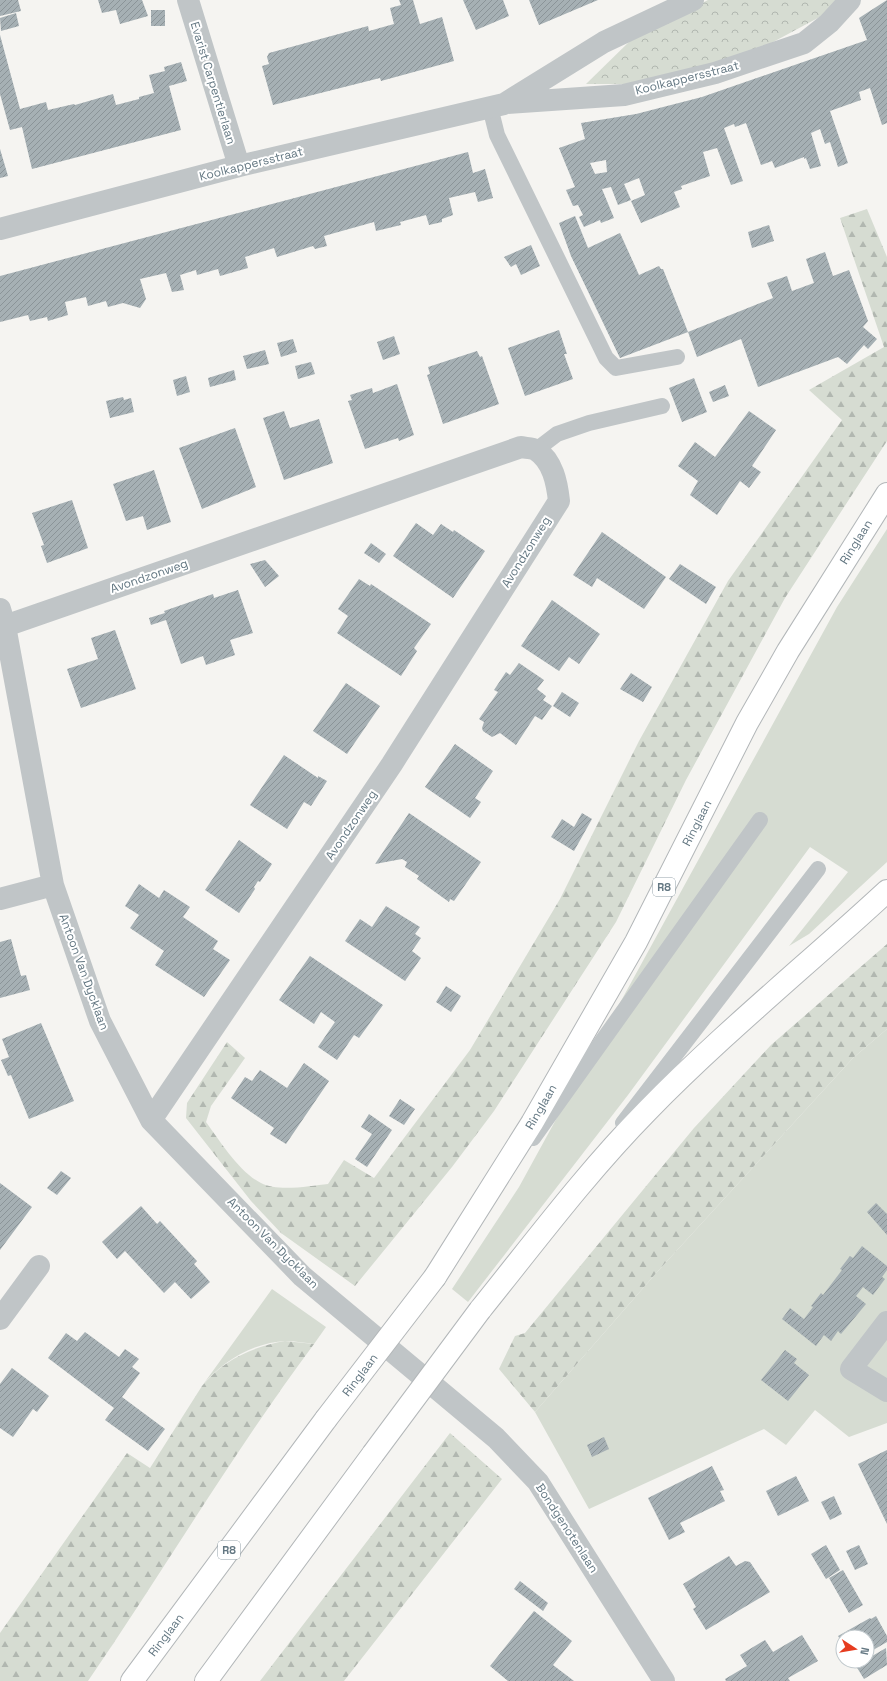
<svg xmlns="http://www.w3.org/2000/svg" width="887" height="1681" font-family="'Space Grotesk',sans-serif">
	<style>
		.grass { fill: #d6dcd2 }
		.forest { fill: url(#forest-firs) }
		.park { fill: url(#park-crowns) }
		.building { fill: url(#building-hatch); fill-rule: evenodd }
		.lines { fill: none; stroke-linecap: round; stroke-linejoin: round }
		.trunk-casing { stroke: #b3b7b9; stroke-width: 24 }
		.service { stroke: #c0c5c7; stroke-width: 16 }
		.minor { stroke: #c0c5c7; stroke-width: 22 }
		.trunk { stroke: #fff; stroke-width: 22 }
		.trunk-bridge-casing { stroke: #b3b7b9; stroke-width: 24; stroke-linecap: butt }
		.trunk-bridge { stroke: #fff; stroke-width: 22 }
		.labels { text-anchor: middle; stroke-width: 4; stroke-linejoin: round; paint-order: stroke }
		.shield { fill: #fff; stroke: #92a0a8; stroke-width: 1 }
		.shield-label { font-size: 11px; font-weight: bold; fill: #637782 }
		.street-label { font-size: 12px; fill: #637782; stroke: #fff }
	</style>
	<defs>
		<pattern id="forest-firs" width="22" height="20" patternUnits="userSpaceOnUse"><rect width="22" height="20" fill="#d6dcd2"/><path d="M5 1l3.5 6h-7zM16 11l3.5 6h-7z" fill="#b1b7b0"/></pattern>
		<pattern id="park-crowns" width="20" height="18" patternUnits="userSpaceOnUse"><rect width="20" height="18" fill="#d6dcd2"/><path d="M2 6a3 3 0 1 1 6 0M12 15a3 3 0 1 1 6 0" fill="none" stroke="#b1b7b0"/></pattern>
		<pattern id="building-hatch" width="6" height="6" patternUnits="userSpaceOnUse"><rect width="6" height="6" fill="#a6b0b4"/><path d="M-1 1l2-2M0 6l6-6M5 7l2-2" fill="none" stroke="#8b9498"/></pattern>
	</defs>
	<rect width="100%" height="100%" fill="#f5f4f1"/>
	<path class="grass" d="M887 529V862L809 934 789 946 848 872 810 847 628 1095 468 1302 452 1289 519 1187 837 607Z
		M887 1029V1423L849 1437 815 1410 786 1445 764 1429 589 1509 535 1412 658 1271 853 1058Z
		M272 1289 326 1327 314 1344C305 1343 295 1341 286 1341 254 1342 221 1362 202 1386Z"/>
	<path class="forest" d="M867 209 887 257V441L785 598 686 780 616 922 494 1111 452 1167 355 1286 281 1233 251 1201 186 1118 187 1103 227 1042 245 1058 211 1106 206 1122C219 1140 240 1173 261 1183 277 1192 310 1186 328 1184L344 1160 374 1178 470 1050 560 899 639 741 728 581 842 420 809 390 884 347 840 218Z
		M887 944V1029L853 1058 658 1271 535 1412 499 1369 515 1336 525 1333 694 1128 771 1045Z
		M285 1341 314 1344C233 1453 164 1570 88 1681H0V1633L127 1453 150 1468 202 1386C223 1360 252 1347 285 1341Z
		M450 1433 502 1479 344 1681H260Z"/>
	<path class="park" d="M708 0H840L829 12 747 56 634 84H586L632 39Z"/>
	<path class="building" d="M0 0H18L21 11 0 16Z
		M98 0H142L148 16 120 24 116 10 102 13Z
		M399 0H413L420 24 442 17 454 61 381 81 380 78 273 105 262 66 269 64 267 57 269 53 368 26 369 31 394 24 390 8 401 5Z
		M463 0H503L509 16 476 30Z
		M529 0H598L539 25Z
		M887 0V123L882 125 870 88 859 92 861 100 830 111 848 163 838 167 830 142 825 144 820 129 811 133 821 166 810 169 806 158 804 159V157L775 168 772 161 761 165 746 123 735 127 734 124 724 128 743 181 731 185 717 148 703 152 710 176 681 186 682 189 674 192 680 207 641 223 631 201 645 195 639 178 624 184 631 200 618 205 611 187 602 189 614 218 601 223 600 220 584 227 579 217 583 215 578 205 573 206 566 190 575 187 559 148 585 139 581 123 636 114 702 97 867 40 859 18ZM606 160 607 172 595 174 590 163Z
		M151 10H165V26H151Z
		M16 13 19 26 1 31 0 18Z
		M0 35 20 109 46 102 48 110 74 104 75 105 113 94 116 105 139 99V97L154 93 149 75 165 71 164 67 181 62 187 81 169 86 181 130 32 169 22 127 10 130 0 94Z
		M0 149 8 176 0 178Z
		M468 152 473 173 485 169 493 198 478 202 475 192 449 198 453 215 442 219V222L429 225 426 215 400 222 401 225 376 231 374 222 324 236 327 246 315 249 313 246 277 257 274 248 245 257 248 268 220 276 218 269 197 275 196 270 180 275 184 290 172 292 166 273 140 279 146 299 140 308 123 303 108 307 106 301 88 306 86 297 65 302 68 315 48 321 47 317 30 321 28 315 0 322V276Z
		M575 216 588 248 620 233 639 275 659 266 661 269H663L688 332 620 358 571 256 559 223Z
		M769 225 774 241 752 248 748 232Z
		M531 245 540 266 521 275 516 264 511 267 504 257Z
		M825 252 833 276 849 270 868 321 863 327 877 339 868 349 864 345 847 364 838 357 758 387 741 339 697 357 688 332 773 298 767 283 787 276 792 291 822 280 814 283 806 259Z
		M559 330 567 354H564L573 379 525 396 508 348Z
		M394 336 400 354 383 360 377 342Z
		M293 339 297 352 281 357 277 343Z
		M265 350 269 364 247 369 243 356Z
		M477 351 480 357 482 356 499 404 443 424 427 375 430 374 428 367Z
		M311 362 315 374 298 379 295 366Z
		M234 370 236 380 210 387 208 378Z
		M186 376 190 392 177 396 173 380Z
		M694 378 707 412 682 422 669 388Z
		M397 384 414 435 399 441 398 438 365 449 348 401 352 400 350 395 372 388 373 393Z
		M725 385 729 396 713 402 709 392Z
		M123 397 124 400 131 398 134 412 110 418 106 401Z
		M284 411 290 428 319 419 333 463 284 480 263 418Z
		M749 411 776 430 752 466 761 472 749 488 740 481 717 515 690 495 698 481 678 466 695 442 715 457Z
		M235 428 256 487 202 509 179 448Z
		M154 470 171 522 147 530 143 516 126 521 113 484Z
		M72 500 88 548 47 563 41 546 44 545 32 513Z
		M416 523 433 535 441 524 453 532 454 530 485 551 453 598 393 556Z
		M602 532 666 577 644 609 597 578 592 587 573 575Z
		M371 543 386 554 379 563 364 553Z
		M265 560 279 576 265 587 250 564Z
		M680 564 716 587 706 604 669 579Z
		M359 579 370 586 371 584 431 624 414 648 417 651 401 676 337 633 348 616 338 609Z
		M238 590 253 633 230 640 235 655 206 665 203 656 181 664 166 620 151 625 149 618 165 613 164 611 213 594 214 598Z
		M552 600 600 634 579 664 569 657 559 671 521 646Z
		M115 630 136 689 81 708 67 669 98 659 91 638Z
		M519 663 544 680 537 689 546 696 543 700 552 706 542 720 535 716 516 745 500 733 492 737 483 731 482 728 484 722 479 719 498 692 494 690 506 672 510 675Z
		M631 673 652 687 643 702 620 689Z
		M346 683 380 706 347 754 313 731Z
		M562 692 579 703 570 717 553 706Z
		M455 744 493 771 475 798 481 802 470 818 425 787Z
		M284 755 318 778V776L327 781 311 806 304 802 287 829 250 805Z
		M409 813 481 862 454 901 450 899 449 902 417 879 419 876 405 867 407 862 402 859 375 864Z
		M582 813 592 819 574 851 551 837 562 819 574 827Z
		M239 840 272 864 260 882 258 881 254 887 255 889 239 913 205 890Z
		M139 884 159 898 164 890 190 907 183 917 218 941 213 949 230 960 204 997 155 965 164 951 130 928 139 915 125 906Z
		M386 906 420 927 415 934 421 938 412 951 421 958 405 981 345 941 360 919 372 927Z
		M11 939 21 976 26 975 30 990 0 998V942Z
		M310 956 383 1005 359 1038 354 1035 337 1060 318 1047 335 1022 321 1012 314 1024 279 1000Z
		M446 986 461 996 451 1012 436 1002Z
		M41 1023 74 1101 29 1119 11 1075 8 1076 1 1060 9 1057 2 1039Z
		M304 1063 329 1081 286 1144 270 1134 274 1128 231 1098 245 1077 252 1081 260 1070 287 1088Z
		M400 1099 415 1109 404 1125 389 1116Z
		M369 1114 392 1130 367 1167 355 1159 372 1134 361 1127Z
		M61 1171 71 1178 57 1195 47 1188Z
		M0 1183 32 1207 0 1250Z
		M876 1203 887 1214V1235L867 1212Z
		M141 1206 157 1224 160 1221 197 1261 194 1264 210 1282 191 1299 175 1282 164 1293 125 1251 117 1259 102 1242Z
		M862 1246 887 1266V1270L882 1277 885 1279 873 1295 863 1287 856 1296 866 1304 841 1334 838 1331 831 1341 824 1335 816 1346 782 1319 790 1308 819 1331 804 1319 813 1307 811 1306 821 1293 823 1295 842 1270 840 1269 850 1256 853 1258Z
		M85 1332 119 1357 125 1349 139 1359 132 1367 140 1373 122 1397 165 1429 148 1451 105 1420 114 1408 48 1358 66 1333 77 1341Z
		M785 1350 797 1359 794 1363 809 1375 788 1401 761 1380Z
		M12 1368 49 1396 37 1412 33 1409 13 1437 0 1428V1384Z
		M604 1437 609 1449 592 1457 587 1445Z
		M887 1450V1524L858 1464Z
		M712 1466 724 1490 720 1491 725 1501 680 1523 685 1532 669 1540 648 1498Z
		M796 1476 809 1501 778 1516 766 1491Z
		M834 1496 842 1514 830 1520 821 1502Z
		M826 1545 840 1570 826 1579 811 1554Z
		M859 1545 868 1564 855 1570 846 1551Z
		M729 1556 736 1566 745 1561 750 1562 770 1592 706 1630 693 1609 696 1607 683 1584Z
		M843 1570 863 1605 849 1613 829 1578Z
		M520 1581 548 1603 543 1611 514 1589Z
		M534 1611 572 1641 553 1665 574 1681H508L490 1666Z
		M876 1616 887 1636V1642L868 1653 867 1637H843V1644L838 1636 870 1618 871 1619Z
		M802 1635 818 1661 788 1678 790 1681H726L725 1679 747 1666 740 1655 765 1640 773 1652Z
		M886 1648 887 1665 864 1679 856 1666 867 1661V1659Z"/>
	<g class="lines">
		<defs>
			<path id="trunk" d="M435 1277 532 1123 636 942 747 723 788 651 887 494
				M480 1310C534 1243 586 1173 647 1111 722 1034 807 965 887 891
				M132 1681 326 1419
				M206 1681 373 1454"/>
		</defs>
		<use href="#trunk" class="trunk-casing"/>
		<path class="service" d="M490 107 497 135 606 358 616 368 677 357
			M536 450 557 434 589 423 662 406
			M623 1123 818 869
			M533 1138 760 820"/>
		<path class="minor" d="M188 0 239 166
			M507 103 624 95 715 73 804 43 829 23 850 0
			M0 229 239 166 504 104 604 42 693 0
			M0 609 5 626 53 885 100 1021 151 1120 302 1276 496 1438 538 1482 664 1681
			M5 626 521 447C525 448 532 448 536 450 553 461 557 483 559 501L392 764 151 1120
			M0 899 53 885
			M0 1319 39 1266
			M887 1322 851 1369 887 1391"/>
		<use href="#trunk" class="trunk"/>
		<defs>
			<path id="trunk-bridge" d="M326 1419 435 1277
				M373 1454 480 1310"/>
		</defs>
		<use href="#trunk-bridge" class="trunk-bridge-casing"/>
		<use href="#trunk-bridge" class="trunk-bridge"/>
	</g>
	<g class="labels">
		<g class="shield">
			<rect x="653" y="878" width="22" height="18" rx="3"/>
			<rect x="218" y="1541" width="22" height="18" rx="3"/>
		</g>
		<g class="shield-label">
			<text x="664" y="891">R8</text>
			<text x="229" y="1554">R8</text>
		</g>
		<g class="street-label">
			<text transform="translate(687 78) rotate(-14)" y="4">Koolkappersstraat</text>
			<text transform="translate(213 83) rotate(73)" y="4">Evarist Carpentierlaan</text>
			<text transform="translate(251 164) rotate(-14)" y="4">Koolkappersstraat</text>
			<text transform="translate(856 542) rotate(-58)" y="4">Ringlaan</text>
			<text transform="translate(526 552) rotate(-58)" y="4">Avondzonweg</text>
			<text transform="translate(149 576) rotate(-19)" y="4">Avondzonweg</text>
			<text transform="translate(697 823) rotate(-63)" y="4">Ringlaan</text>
			<text transform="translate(351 825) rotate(-56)" y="4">Avondzonweg</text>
			<text transform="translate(84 972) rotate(70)" y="4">Antoon Van Dycklaan</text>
			<text transform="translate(541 1107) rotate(-60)" y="4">Ringlaan</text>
			<text transform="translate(273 1243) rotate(45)" y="4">Antoon Van Dycklaan</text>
			<text transform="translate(360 1375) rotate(-53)" y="4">Ringlaan</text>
			<text transform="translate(567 1528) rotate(57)" y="4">Bondgenotenlaan</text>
			<text transform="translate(166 1635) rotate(-53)" y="4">Ringlaan</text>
		</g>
	</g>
	<g transform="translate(855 1649) rotate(102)"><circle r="19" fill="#ffffff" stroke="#c1c9cd"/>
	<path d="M0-3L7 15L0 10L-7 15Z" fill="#e63c1f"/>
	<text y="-6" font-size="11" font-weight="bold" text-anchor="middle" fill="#637782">N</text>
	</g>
</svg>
